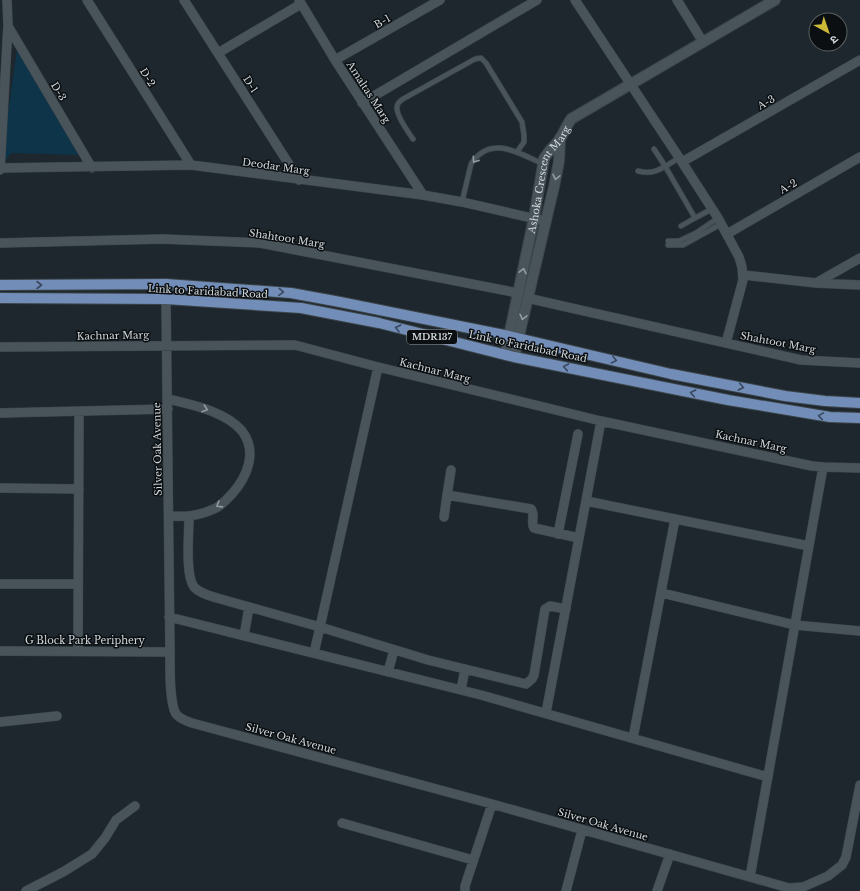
<svg xmlns="http://www.w3.org/2000/svg" width="860" height="891" font-family="'Libre Baskerville','Noto Sans Devanagari',serif">
	<style>
		.green { fill: #0d3448 }
		.lines { fill: none; stroke-linecap: round; stroke-linejoin: round }
		.lane-casing { stroke: #3b4448; stroke-width: 6 }
		.street-casing { stroke: #3b4448; stroke-width: 10 }
		.secondary-casing { stroke: #3b4448; stroke-width: 12 }
		.primary-casing { stroke: #3b4448; stroke-width: 12 }
		.lane { stroke: #48535a; stroke-width: 4.5 }
		.street { stroke: #48535a; stroke-width: 9 }
		.secondary { stroke: #48535a; stroke-width: 10 }
		.primary { stroke: #728db8; stroke-width: 10 }
		.oneway { stroke: #939ca1 }
		.oneway2 { stroke: #39485d }
		.labels { text-anchor: middle; stroke-width: 3; stroke-linejoin: round; paint-order: stroke }
		.shield { fill: #0b0f12; stroke: #959b9f; stroke-width: 1 }
		.shield-label { font-size: 9px; font-weight: bold; fill: #d0d7db }
		.street-label { font-size: 10px; fill: #d0d7db; stroke: #0b0f12 }
	</style>
	<rect width="100%" height="100%" fill="#1d272d"/>
	<path class="green" d="M18 43 79 155 11 153 0 168Z"/>
	<g class="lines">
		<defs>
			<path id="lane" d="M413 139C408 132 396 115 397 107 397 103 400 101 403 99L475 59 481 58 486 63 522 122 524 135V142L517 152
				M654 149 665 166 695 218 712 209
				M638 171C655 176 665 166 679 158
				M462 202 471 164C490 134 519 153 543 164
				M681 226 695 218
				M668 241H679L696 233 718 218
				M668 245H683L721 224"/>
			<path id="street" d="M87 0 191 165
				M184 0 299 180
				M299 0 335 60 423 195
				M575 0 682 162 718 218 739 257 742 267 743 280 726 343
				M677 0 703 42
				M8 26 92 168
				M218 53 301 4
				M335 60 440 0
				M362 103 537 0
				M682 162 860 60
				M0 168 191 165 423 195 462 202 545 221
				M0 170 8 25 7 0
				M727 234 860 157
				M0 243 162 239 260 243 518 293
				M744 275 816 283 860 285
				M816 283 860 258
				M527 298 801 360 860 363
				M166 299 170 652C170 666 169 702 176 714 180 719 186 721 192 723L492 804 789 888 803 887 828 876 842 865 846 857 860 785
				M0 347 295 345 378 367 601 421 812 466 823 467 860 468
				M378 367 320 627 428 660 526 684 532 679 534 675 545 609 550 606 566 609
				M168 399C192 405 225 411 242 431 258 452 247 477 232 494 227 499 222 505 216 508 199 516 187 517 169 516
				M0 413 168 409
				M451 470 447 495 531 509C536 515 530 522 534 528L579 538
				M0 488 79 489
				M586 501 809 546
				M189 517C189 534 185 575 194 587 199 593 210 596 217 598L320 627 314 653
				M444 517 447 495
				M558 534 578 434
				M0 584H78
				M662 593 795 625 860 631
				M169 617 481 695 768 777
				M244 636 249 607
				M0 651 170 652
				M78 651 79 412
				M388 672 394 650
				M461 690 465 669
				M546 713 601 421
				M0 722 57 716
				M633 738 675 519
				M342 823 473 860
				M750 877 823 467
				M26 891 63 872 92 854 105 838 116 820 135 806
				M465 891V886L492 804
				M566 891 582 830
				M657 891 670 854"/>
			<g id="secondary">
				<path id="s1" d="M506 355 509 336 534 218 544 159C548 151 555 146 560 139 564 132 567 125 571 119L775 0"/>
				<path d="M514 357 555 182 559 161 560 138"/>
			</g>
			<path id="primary" d="M0 285 166 284 291 293 340 302 509 336 671 374 785 396 825 401 860 403
				M0 298 166 299 301 308 379 323 514 357 728 400 830 417 860 418"/>
		</defs>
		<use href="#lane" class="lane-casing"/>
		<use href="#street" class="street-casing"/>
		<use href="#secondary" class="secondary-casing"/>
		<use href="#primary" class="primary-casing"/>
		<use href="#lane" class="lane"/>
		<use href="#street" class="street"/>
		<use href="#secondary" class="secondary"/>
		<use href="#primary" class="primary"/>
	</g>
	<defs><path id="oneway-chevron" d="M-2-3.5L2.5 0L-2 3.5" fill="none" stroke-width="1.6" stroke-linecap="round" stroke-linejoin="round"/></defs>
	<g class="oneway">
		<use href="#oneway-chevron" transform="translate(475 160) rotate(126)"/>
		<use href="#oneway-chevron" transform="translate(556 177) rotate(102)"/>
		<use href="#oneway-chevron" transform="translate(523 271) rotate(-78)"/>
		<use href="#oneway-chevron" transform="translate(523 317) rotate(103)"/>
		<use href="#oneway-chevron" transform="translate(205 409) rotate(19)"/>
		<use href="#oneway-chevron" transform="translate(219 505) rotate(148)"/>
	</g>
	<g class="oneway2">
		<use href="#oneway-chevron" transform="translate(39 285)"/>
		<use href="#oneway-chevron" transform="translate(281 292) rotate(4)"/>
		<use href="#oneway-chevron" transform="translate(398 328) rotate(-166)"/>
		<use href="#oneway-chevron" transform="translate(614 360) rotate(13)"/>
		<use href="#oneway-chevron" transform="translate(566 367) rotate(-169)"/>
		<use href="#oneway-chevron" transform="translate(741 387) rotate(11)"/>
		<use href="#oneway-chevron" transform="translate(693 393) rotate(-169)"/>
		<use href="#oneway-chevron" transform="translate(821 416) rotate(-171)"/>
	</g>
	<g class="labels">
		<rect class="shield" x="407" y="330" width="50" height="14" rx="3"/>
		<g class="shield-label">
			<text x="432" y="340">MDR137</text>
		</g>
		<g class="street-label">
			<text transform="translate(382 21) rotate(-30)" y="4">B-1</text>
			<text transform="translate(148 77) rotate(58)" y="4">D-2</text>
			<text transform="translate(251 84) rotate(57)" y="4">D-1</text>
			<text transform="translate(59 91) rotate(59)" y="4">D-3</text>
			<text transform="translate(369 92) rotate(57)" y="4">Amaltas Marg</text>
			<text transform="translate(766 102) rotate(-30)" y="4">A-3</text>
			<text transform="translate(276 166) rotate(8)" y="4">Deodar Marg</text>
			<text dy="4" stroke="none"><textPath href="#s1" startOffset="182">Ashoka Crescent Marg</textPath></text>
			<text transform="translate(788 186) rotate(-30)" y="4">A-2</text>
			<text transform="translate(287 238) rotate(9)" y="4">Shahtoot Marg</text>
			<text transform="translate(208 291) rotate(3)" y="4">Link to Faridabad Road</text>
			<text transform="translate(113 335) rotate(-1)" y="4">Kachnar Marg</text>
			<text transform="translate(778 342) rotate(11)" y="4">Shahtoot Marg</text>
			<text transform="translate(528 346) rotate(12)" y="4">Link to Faridabad Road</text>
			<text transform="translate(435 370) rotate(14)" y="4">Kachnar Marg</text>
			<text transform="translate(751 441) rotate(12)" y="4">Kachnar Marg</text>
			<text transform="translate(157 449) rotate(-91)" y="4">Silver Oak Avenue</text>
			<text x="85" y="644">G Block Park Periphery</text>
			<text transform="translate(291 738) rotate(15)" y="4">Silver Oak Avenue</text>
			<text transform="translate(603 824) rotate(16)" y="4">Silver Oak Avenue</text>
		</g>
	</g>
	<g transform="translate(828 32) rotate(140)"><circle r="19" fill="#0b0f12" stroke="#5a5f62"/>
	<path d="M0-3L7 15L0 10L-7 15Z" fill="#ccb938"/>
	<text y="-6" font-size="11" font-weight="bold" text-anchor="middle" fill="#d0d7db">उ</text>
	</g>
</svg>
